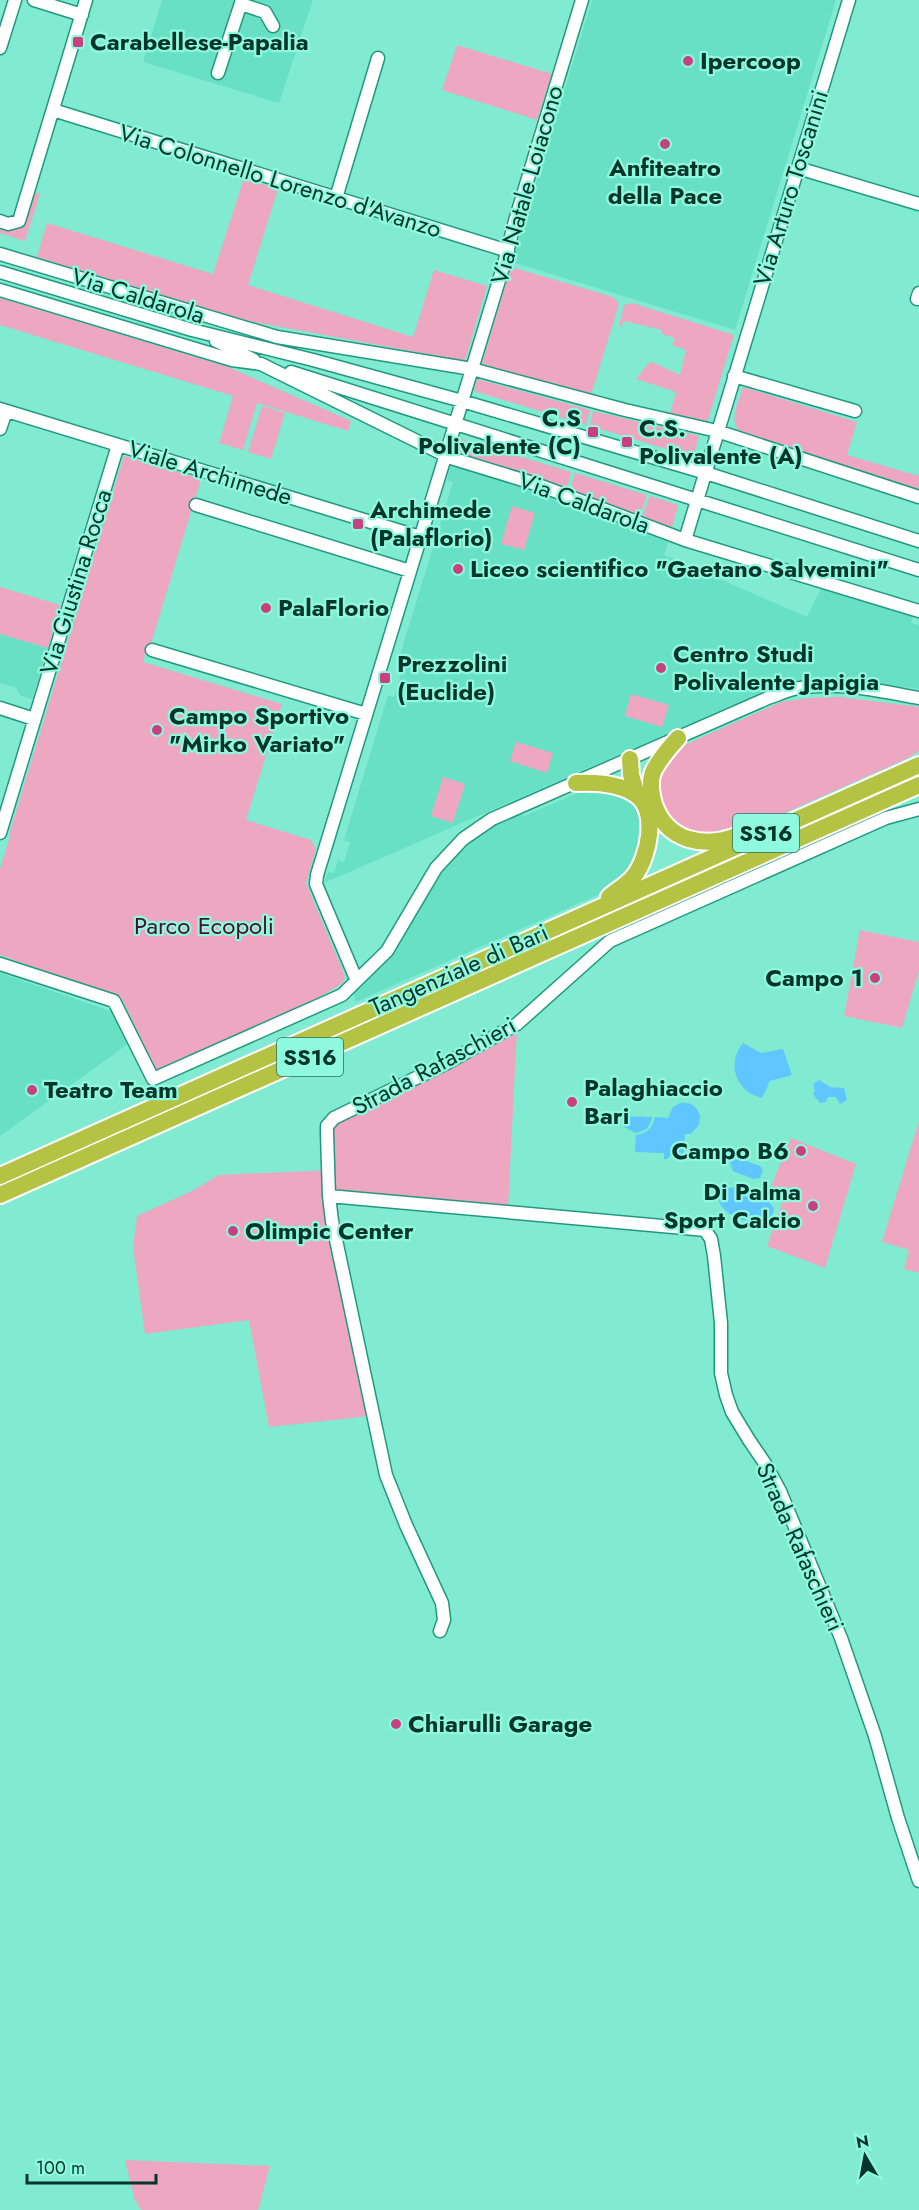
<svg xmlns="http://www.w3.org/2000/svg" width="919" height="2210" font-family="Jost,sans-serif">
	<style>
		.built { fill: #68e0c4 }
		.green { fill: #eda7c0 }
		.water { fill: #5fc6ff }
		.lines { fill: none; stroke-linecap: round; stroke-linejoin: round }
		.minor-casing { stroke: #219981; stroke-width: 15 }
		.highway-casing { stroke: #fff; stroke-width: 20 }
		.minor { stroke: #fff; stroke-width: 12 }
		.highway { stroke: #b5c345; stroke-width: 16 }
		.poi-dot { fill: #c8417f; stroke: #8ef9de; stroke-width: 2 }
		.labels { text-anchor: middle; stroke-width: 4.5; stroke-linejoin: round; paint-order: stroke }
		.shield { fill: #8ef9de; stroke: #2d7061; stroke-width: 1.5 }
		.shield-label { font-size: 22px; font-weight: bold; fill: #03352c }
		.poi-label { font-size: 24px; font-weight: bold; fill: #03352c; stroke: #8ef9de; text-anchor: start }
		.street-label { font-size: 24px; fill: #03352c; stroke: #8ef9de }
		.park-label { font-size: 24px; fill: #4a0f2b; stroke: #8ef9de }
	</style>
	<rect width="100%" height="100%" fill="#80ebd1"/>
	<path class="built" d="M162 0H313L279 103 143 62Z
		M592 0H836L735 330 512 262Z
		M451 464 514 484 668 542 664 555 807 617 821 588 913 616 911 623 919 625V689L869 682 830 679 800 682 774 687 324 883 328 872 334 873 338 860 344 862 350 842 344 840 388 695 394 697 406 657 400 655 453 482 447 480Z
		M0 634 48 648 32 699 21 696 16 688 0 683Z
		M605 787 637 803 643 831 635 866 611 889 356 1002 353 993 392 955 434 881 467 844 486 830 516 814 524 816 584 790Z
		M0 973 113 1012 128 1044 0 1136Z"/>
	<path class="green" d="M457 45 552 74 537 120 442 90Z
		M244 178 278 189 248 285 413 337 434 270 487 286 465 361 243 320 37 257 47 223 213 274Z
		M34 192 40 194 25 241 0 233V226L12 229 22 225Z
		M511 267 613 297 619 304 591 395 482 364Z
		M0 298 228 367 351 421 348 431 257 403 243 450 219 443 233 396 0 325Z
		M632 303 734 335 707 423 670 414 676 392 636 379 647 365 652 362 680 375 686 350 672 345 675 338 662 334V330L624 321 622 326 619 325 624 305Z
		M477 379 590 410 586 425 474 391Z
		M743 387 857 422 847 455 919 476V489L741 432C727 421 739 402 743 387Z
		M262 406 285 413 271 459 248 452Z
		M593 411 699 436 693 457 590 426Z
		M462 439 571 472 567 488 458 453Z
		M124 456 201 479 150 647H147L143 662 282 704 246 820 311 840 316 849 306 883 345 976 343 983 316 999 156 1070 122 999 0 955V869L10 836 9 835Z
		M575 473 647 495 640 516 570 490Z
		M650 496 678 505 672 528 642 517Z
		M512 506 535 513 524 550 501 544Z
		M0 587 60 605 48 648 0 634Z
		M631 694 669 705 662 727 625 716Z
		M840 697 919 707V751L906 759 735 835 714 839 676 826 657 800 661 769 680 747 781 702 810 698Z
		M516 742 553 753 547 773 510 761Z
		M443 777 465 784 453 823 431 816Z
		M860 930 919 942V971L902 1028 844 1016Z
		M517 1029 508 1209 325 1193 370 1416 269 1427 249 1320 145 1334 133 1247 137 1216 192 1191 219 1175 331 1170 327 1126Z
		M919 1121V1273L904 1269 909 1250 882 1242Z
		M791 1138 856 1164 825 1268 767 1246 785 1195 770 1189Z
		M125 2160 270 2166 258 2210H141L135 2200Z"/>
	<path class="water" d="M743 1043 761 1053 783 1049 792 1075 770 1081 762 1098C736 1092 726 1064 743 1043Z
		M819 1080 830 1087 844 1088 847 1100 840 1104 836 1097H828L826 1102 820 1103 813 1094 815 1090 813 1084Z
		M680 1103C691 1102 697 1106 700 1116L699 1125 691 1134H685L683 1160 677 1153 672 1154 667 1159H664V1153L635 1152 636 1135C647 1134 653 1127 655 1117L668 1118 673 1107Z
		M621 1116 652 1117V1119L647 1129 636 1133 624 1127Z
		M738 1158 760 1166 763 1171 760 1178 753 1179 733 1171 730 1163 733 1159Z
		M740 1187 764 1196 774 1208 772 1217C756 1229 715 1216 718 1192L725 1188Z"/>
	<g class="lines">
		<defs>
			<path id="minor" d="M34 0 82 15
				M241 4 265 12 273 26
				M0 48 15 0
				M218 73 242 0
				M53 110 508 251
				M798 168 919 204
				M336 198 378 58
				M0 221 8 224 19 221 86 0
				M0 254 277 337 472 369 625 410 717 431 919 497
				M0 272 192 330 313 360 462 401 706 473 919 541
				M0 290 232 360 261 364 451 458 536 484 685 540 919 611
				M917 299 919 293
				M216 341 254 360
				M291 372 919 570
				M734 376 855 411
				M0 409 420 537
				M0 429 6 411
				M196 505 410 571
				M685 540 849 0
				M152 650 366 714
				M0 708 34 719
				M919 809 886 818 610 941 517 1024 447 1063 334 1118 327 1126V1133L329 1196 684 1228 705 1230 711 1239 714 1256 721 1323V1373L726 1395 732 1412 749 1440 766 1465 780 1491 841 1638 875 1736 898 1818 919 1881
				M0 833 118 445
				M0 964 114 1001 153 1079 342 995 387 951 436 868 463 839 492 819 768 698C777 695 786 691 794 689 835 680 879 691 919 698
				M356 979 321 896 316 884 317 875 472 369 504 264 515 221 582 0
				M329 1196 332 1221 386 1475 406 1525 442 1603 444 1620 440 1631"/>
			<path id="highway" d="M678 738C669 748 659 759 653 772 649 782 651 793 654 804 667 842 705 849 739 835
				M630 759 631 775 637 795
				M576 783C596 782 618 783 635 794 659 810 649 857 634 876 628 884 617 890 609 897
				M0 1176 919 765
				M0 1195 919 785"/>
		</defs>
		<use href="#minor" class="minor-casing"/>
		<use href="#highway" class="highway-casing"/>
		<use href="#minor" class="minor"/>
		<use href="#highway" class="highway"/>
	</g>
	<g class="poi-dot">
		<rect x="72" y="36" width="12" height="12" rx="3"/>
		<circle cx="688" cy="61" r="6"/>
		<circle cx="665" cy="144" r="6"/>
		<rect x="587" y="426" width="12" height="12" rx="3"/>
		<rect x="621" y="436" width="12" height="12" rx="3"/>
		<rect x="352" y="518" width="12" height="12" rx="3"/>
		<circle cx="458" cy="569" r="6"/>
		<circle cx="266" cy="608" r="6"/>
		<circle cx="661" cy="668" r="6"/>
		<rect x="379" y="672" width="12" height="12" rx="3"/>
		<circle cx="157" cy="730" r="6"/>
		<circle cx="875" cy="978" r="6"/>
		<circle cx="32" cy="1090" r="6"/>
		<circle cx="572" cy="1102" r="6"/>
		<circle cx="801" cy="1151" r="6"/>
		<circle cx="813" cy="1206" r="6"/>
		<circle cx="233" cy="1231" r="6"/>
		<circle cx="396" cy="1724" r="6"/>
	</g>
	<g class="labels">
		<g class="shield">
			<rect x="733" y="814" width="66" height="38" rx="4.5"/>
			<rect x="277" y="1038" width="66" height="38" rx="4.5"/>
		</g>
		<g class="shield-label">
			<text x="766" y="841">SS16</text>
			<text x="310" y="1065">SS16</text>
		</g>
		<g class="poi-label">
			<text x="90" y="50">Carabellese-Papalia</text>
			<text x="700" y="69">Ipercoop</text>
			<text x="665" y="176" text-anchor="middle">Anfiteatro<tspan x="665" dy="28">della Pace</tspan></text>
			<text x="581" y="426" text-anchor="end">C.S<tspan x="581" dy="28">Polivalente (C)</tspan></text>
			<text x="639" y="436">C.S.<tspan x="639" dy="28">Polivalente (A)</tspan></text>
			<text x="370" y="518">Archimede<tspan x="370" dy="28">(Palaflorio)</tspan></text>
			<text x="470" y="577">Liceo scientifico "Gaetano Salvemini"</text>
			<text x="278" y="616">PalaFlorio</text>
			<text x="673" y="662">Centro Studi<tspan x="673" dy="28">Polivalente Japigia</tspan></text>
			<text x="397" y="672">Prezzolini<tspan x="397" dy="28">(Euclide)</tspan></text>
			<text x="169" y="724">Campo Sportivo<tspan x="169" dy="28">"Mirko Variato"</tspan></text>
			<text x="863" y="986" text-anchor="end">Campo 1</text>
			<text x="584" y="1096">Palaghiaccio<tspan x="584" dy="28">Bari</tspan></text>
			<text x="44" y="1098">Teatro Team</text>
			<text x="789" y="1159" text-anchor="end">Campo B6</text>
			<text x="801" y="1200" text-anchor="end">Di Palma<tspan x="801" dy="28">Sport Calcio</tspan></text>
			<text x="245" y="1239">Olimpic Center</text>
			<text x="408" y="1732">Chiarulli Garage</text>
		</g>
		<g class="street-label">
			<text transform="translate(280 181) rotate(17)" y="8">Via Colonnello Lorenzo d'Avanzo</text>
			<text transform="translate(527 185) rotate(-74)" y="8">Via Natale Loiacono</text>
			<text transform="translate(791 188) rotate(-73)" y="8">Via Arturo Toscanini</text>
			<text transform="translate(138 296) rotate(17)" y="8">Via Caldarola</text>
			<text transform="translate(210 473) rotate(17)" y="8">Viale Archimede</text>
			<text transform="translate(584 503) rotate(20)" y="8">Via Caldarola</text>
			<text transform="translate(76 582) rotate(-73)" y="8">Via Giustina Rocca</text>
			<text transform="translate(459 970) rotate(-24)" y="8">Tangenziale di Bari</text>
			<text transform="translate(434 1066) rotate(-28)" y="8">Strada Rafaschieri</text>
			<text transform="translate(800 1547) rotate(66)" y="8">Strada Rafaschieri</text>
		</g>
		<g class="park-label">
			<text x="204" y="934">Parco Ecopoli</text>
		</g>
	</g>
	<g transform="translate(865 2156) rotate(350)" stroke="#8ef9de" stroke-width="4.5" paint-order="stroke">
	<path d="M0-4.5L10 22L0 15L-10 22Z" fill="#03352c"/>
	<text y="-9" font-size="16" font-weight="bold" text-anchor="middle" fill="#03352c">N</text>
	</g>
	<path d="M27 2174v9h129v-9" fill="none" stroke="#03352c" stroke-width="3"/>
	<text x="36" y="2174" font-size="18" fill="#03352c" stroke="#8ef9de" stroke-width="4.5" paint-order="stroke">100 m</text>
</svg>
